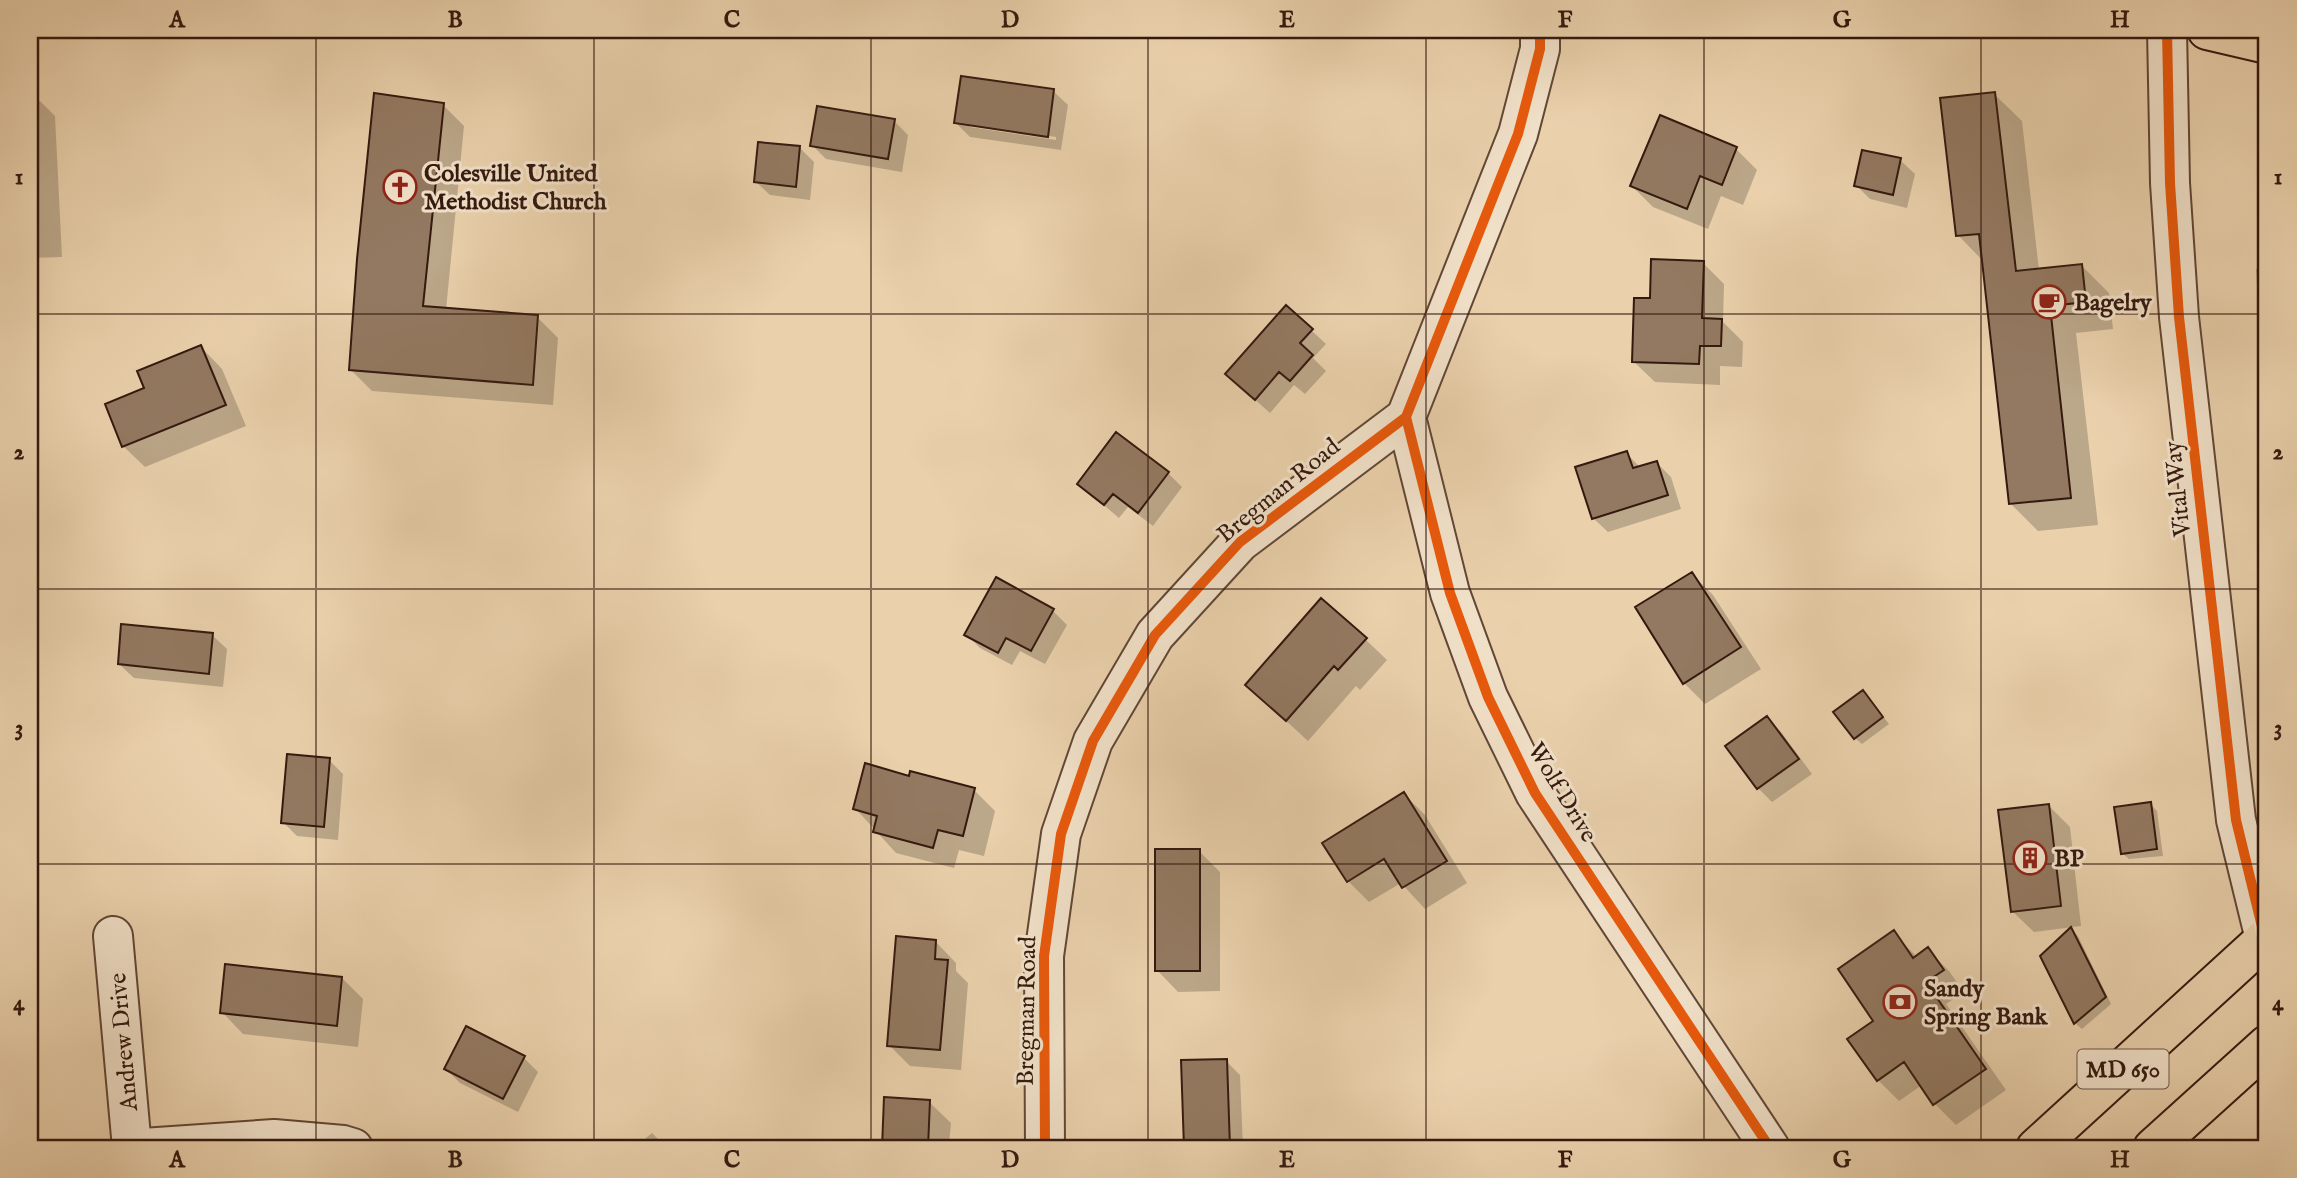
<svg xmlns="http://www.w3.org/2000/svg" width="2297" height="1178" font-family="'IM FELL English',serif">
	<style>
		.shadow { fill: #0003; fill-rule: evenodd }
		.building { fill: #937961; stroke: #34190f; stroke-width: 2 }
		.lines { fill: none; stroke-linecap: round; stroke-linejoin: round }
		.minor-casing { stroke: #624736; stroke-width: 42 }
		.major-casing { stroke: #34190f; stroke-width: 42 }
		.minor { stroke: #f1e1c9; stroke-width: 38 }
		.major { stroke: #ead1ac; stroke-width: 38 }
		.cycleway-casing { stroke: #f1e1c9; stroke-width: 15 }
		.cycleway { stroke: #e8590c; stroke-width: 10 }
		.grid { fill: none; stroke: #34190f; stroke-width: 2; stroke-opacity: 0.55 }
		.labels { text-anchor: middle; stroke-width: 6; stroke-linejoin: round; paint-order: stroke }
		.shield { fill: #f1e1c9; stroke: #6d5547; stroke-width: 2 }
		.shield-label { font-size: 23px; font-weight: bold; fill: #34190f }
		.poi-label { font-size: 24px; font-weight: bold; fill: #34190f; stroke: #f1e1c9; text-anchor: start }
		.street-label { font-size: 24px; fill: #34190f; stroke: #f1e1c9 }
		.neatline { fill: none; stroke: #34190f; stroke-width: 2.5 }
		.grid-label { font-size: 23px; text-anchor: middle; font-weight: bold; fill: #34190f }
	</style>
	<rect width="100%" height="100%" fill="#ead1ac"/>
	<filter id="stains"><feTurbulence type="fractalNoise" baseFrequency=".00286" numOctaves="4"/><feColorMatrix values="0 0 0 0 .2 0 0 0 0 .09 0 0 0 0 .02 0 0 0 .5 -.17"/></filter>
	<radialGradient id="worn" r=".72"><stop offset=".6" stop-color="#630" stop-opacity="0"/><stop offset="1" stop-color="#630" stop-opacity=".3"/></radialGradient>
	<path class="shadow" d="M1053 91 1068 105 1061 150 970 137 956 123ZM970 124 1056 137V140L970 127Z
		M1994 94 2022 121 2039 270 2081 265 2109 293 2113 329 2076 333 2098 525 2038 531 2011 504 1983 261 1958 235Z
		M40 101 55 116 62 257 30 258V102Z
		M443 105 464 126 446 310 537 317 558 338 553 405 372 391 351 370Z
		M894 121 908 135 902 172 826 159 812 145Z
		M800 148 814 162 810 200 770 195 755 181Z
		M1736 149 1757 170 1743 205 1721 196 1708 229 1653 207 1632 186Z
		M1900 160 1915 174 1907 208 1870 199 1856 185Z
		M2259 227H2267V369L2262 364 2256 269H2263Z
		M1703 263 1724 284 1723 322 1743 342 1742 367 1720 366V385L1655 382 1633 361 1652 300Z
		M1286 307 1326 344 1313 358 1326 371 1305 394 1294 385 1270 413 1242 388Z
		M201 347 222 369 246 426 145 467 123 446 146 389Z
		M1626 453 1641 468 1657 463 1671 477 1681 509 1608 532 1593 518Z
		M1168 473 1182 487 1153 526 1128 507 1119 518 1079 484Z
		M1692 574 1713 595 1761 669 1705 704 1684 683Z
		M1053 611 1067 625 1045 664 1020 651 1012 665 980 648 966 634Z
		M212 635 227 649 223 687 134 678 119 664Z
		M1365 639 1387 660 1360 690 1356 686 1308 741 1247 685Z
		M1863 692 1889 724 1862 744 1855 738Z
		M1767 718 1781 732 1812 774 1772 802 1758 788Z
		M329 760 343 774 338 840 297 836 283 822Z
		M911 778 974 790 995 811 984 856 959 850 954 868 896 853 855 808Z
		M1404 794 1425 815 1467 883 1425 909 1401 883 1369 902 1348 881Z
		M2150 804 2157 811 2163 856 2129 859 2122 853Z
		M2049 806 2070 827 2081 926 2034 932 2012 911Z
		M1199 851 1220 872V991L1178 992 1157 970Z
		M2071 929 2078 936 2111 1004 2082 1029 2075 1023Z
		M1893 933 1917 957 1928 950 1949 971 1964 992 1946 1004 2006 1090 1956 1125 1935 1104 1922 1085 1899 1101 1878 1080 1876 1021Z
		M935 941 956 963V971L968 983 961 1070 910 1066 889 1045Z
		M342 978 363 999 358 1047 243 1034 222 1012Z
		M524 1058 538 1072 518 1112 460 1083 446 1069Z
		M1226 1061 1240 1075 1243 1148H1186L1183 1062Z
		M886 1099 929 1102 951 1123 949 1144H953L957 1148H884Z
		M652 1133 667 1148H634Z"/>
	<path class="building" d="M961 76 1054 89 1048 137 954 123Z
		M1995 92 2016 271 2082 264 2086 302 2050 306 2071 498 2009 504 1979 234 1956 236 1940 98Z
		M374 93 444 103 423 306 538 315 533 385 349 370 357 259Z
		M817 106 895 119 888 159 810 146Z
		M1660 115 1737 147 1722 185 1700 176 1687 209 1630 186Z
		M758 142 800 146 796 187 754 182Z
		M1862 150 1901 158 1893 195 1854 186Z
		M1651 259 1704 261 1702 318 1722 319 1721 346H1700L1699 364 1632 362 1634 298H1650Z
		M1286 305 1313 329 1300 343 1313 355 1290 381 1279 372 1255 400 1225 374Z
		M201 345 226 405 122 447 105 404 144 388 137 371Z
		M1116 432 1169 472 1138 513 1113 494 1104 505 1077 484Z
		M1627 451 1633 468 1657 461 1668 495 1592 519 1575 467Z
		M1692 572 1741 647 1683 684 1635 607Z
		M996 577 1054 609 1031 651 1006 638 998 653 964 635Z
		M1321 598 1367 638 1338 670 1334 666 1286 721 1245 685Z
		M121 624 213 633 209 674 118 664Z
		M1863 690 1883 717 1854 739 1833 712Z
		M1767 716 1799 759 1757 789 1725 746Z
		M287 754 330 758 324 827 281 823Z
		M865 763 909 776 910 771 975 788 963 836 938 830 933 848 873 832 877 816 853 809Z
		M1404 792 1447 861 1402 888 1384 859 1347 882 1322 843Z
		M2151 802 2157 849 2121 854 2114 807Z
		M2049 804 2061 906 2011 912 1998 810Z
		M1155 849H1200V971H1155Z
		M2071 927 2106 997 2074 1024 2040 956Z
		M1894 930 1913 958 1928 947 1944 970 1926 982 1986 1069 1933 1105 1904 1062 1877 1081 1847 1039 1873 1021 1838 969Z
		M896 936 936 940 935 959 948 960 940 1050 887 1046Z
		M225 964 342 977 337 1026 220 1013Z
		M466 1026 525 1056 503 1099 444 1069Z
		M1227 1059 1230 1148H1184L1181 1060Z
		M884 1097 930 1100 928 1148H882Z"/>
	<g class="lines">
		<defs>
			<path id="minor" d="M2167 30 2170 183 2179 317 2236 820 2265 939
				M1406 417 1450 593 1488 697 1535 793 1770 1148
				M113 936 132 1148
				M143 1148 274 1139 343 1145 353 1148
				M1045 1148 1044 956 1061 834 1093 741 1155 635 1240 542 1406 417 1518 134 1540 49V30"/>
			<path id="major" d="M2207 30 2267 44
				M2036 1148 2267 937
				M2153 1148 2267 1045"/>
		</defs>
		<use href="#minor" class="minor-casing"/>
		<use href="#major" class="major-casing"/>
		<use href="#minor" class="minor"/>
		<use href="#major" class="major"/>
		<defs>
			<path id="cycleway" d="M2167 30 2170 183 2179 317 2236 820 2265 939
				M1406 417 1450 593 1488 697 1535 793 1770 1148
				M1045 1148 1044 956 1061 834 1093 741 1155 635 1240 542 1406 417 1518 134 1540 49V30"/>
		</defs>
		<use href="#cycleway" class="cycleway-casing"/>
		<use href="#cycleway" class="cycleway"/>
	</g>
	<path class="grid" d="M316 30V1148M594 30V1148M871 30V1148M1148 30V1148M1426 30V1148M1704 30V1148M1981 30V1148M30 314H2267M30 589H2267M30 864H2267"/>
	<defs>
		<symbol id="church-ring" viewBox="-11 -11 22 22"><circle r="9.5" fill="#f1e1c9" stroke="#8f2418" stroke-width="1.5"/><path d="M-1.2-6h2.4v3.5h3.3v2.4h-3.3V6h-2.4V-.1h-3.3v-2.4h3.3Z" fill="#8f2418"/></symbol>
		<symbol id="cafe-ring" viewBox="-11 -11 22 22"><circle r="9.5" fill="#f1e1c9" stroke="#8f2418" stroke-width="1.5"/><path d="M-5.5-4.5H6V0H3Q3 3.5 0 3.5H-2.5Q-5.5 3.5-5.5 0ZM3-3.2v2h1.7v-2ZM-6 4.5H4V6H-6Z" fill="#8f2418"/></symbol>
		<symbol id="building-ring" viewBox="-11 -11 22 22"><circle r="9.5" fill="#f1e1c9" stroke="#8f2418" stroke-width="1.5"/><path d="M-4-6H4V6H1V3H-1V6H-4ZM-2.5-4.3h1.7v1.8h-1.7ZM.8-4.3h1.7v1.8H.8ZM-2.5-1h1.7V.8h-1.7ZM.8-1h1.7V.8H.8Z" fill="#8f2418"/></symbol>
		<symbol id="bank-ring" viewBox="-11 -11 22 22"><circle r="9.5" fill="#f1e1c9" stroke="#8f2418" stroke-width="1.5"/><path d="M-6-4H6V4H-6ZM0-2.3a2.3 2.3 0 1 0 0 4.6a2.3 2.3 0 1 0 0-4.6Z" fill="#8f2418"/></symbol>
	</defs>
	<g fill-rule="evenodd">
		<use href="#church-ring" x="381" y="168" width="38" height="38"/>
		<use href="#cafe-ring" x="2030" y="283" width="38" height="38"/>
		<use href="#building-ring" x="2011" y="839" width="38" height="38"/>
		<use href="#bank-ring" x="1881" y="983" width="38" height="38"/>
	</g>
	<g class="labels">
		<rect class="shield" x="2077.5" y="1049.5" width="91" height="39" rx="5"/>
		<g class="shield-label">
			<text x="2123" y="1077">MD 650</text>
		</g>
		<g class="poi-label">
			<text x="424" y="181">Colesville United<tspan x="424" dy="28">Methodist Church</tspan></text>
			<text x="2074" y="310">Bagelry</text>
			<text x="2054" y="866">BP</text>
			<text x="1924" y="996">Sandy<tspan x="1924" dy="28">Spring Bank</tspan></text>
		</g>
		<g class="street-label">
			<text transform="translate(2177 489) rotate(-96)" y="8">Vital Way</text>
			<text transform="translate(1278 490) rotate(-39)" y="8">Bregman Road</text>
			<text transform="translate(1563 792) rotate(59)" y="8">Wolf Drive</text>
			<text transform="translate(1026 1011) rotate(-89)" y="8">Bregman Road</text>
			<text transform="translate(123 1042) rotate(-95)" y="8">Andrew Drive</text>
		</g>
	</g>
	<rect width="2297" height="1178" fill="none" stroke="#ead1ac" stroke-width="77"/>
	<rect x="38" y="38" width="2220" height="1102" class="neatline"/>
	<g class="grid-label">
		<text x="177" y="27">A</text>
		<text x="455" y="27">B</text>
		<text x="732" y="27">C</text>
		<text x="1010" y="27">D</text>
		<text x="1287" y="27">E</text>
		<text x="1565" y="27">F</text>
		<text x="1842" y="27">G</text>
		<text x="2120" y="27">H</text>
		<text x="19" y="184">1</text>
		<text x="2278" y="184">1</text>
		<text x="19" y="459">2</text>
		<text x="2278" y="459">2</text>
		<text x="19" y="735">3</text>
		<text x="2278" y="735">3</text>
		<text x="19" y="1010">4</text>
		<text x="2278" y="1010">4</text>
		<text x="177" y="1167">A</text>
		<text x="455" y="1167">B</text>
		<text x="732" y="1167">C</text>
		<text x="1010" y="1167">D</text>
		<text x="1287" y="1167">E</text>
		<text x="1565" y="1167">F</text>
		<text x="1842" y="1167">G</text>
		<text x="2120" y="1167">H</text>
	</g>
	<rect width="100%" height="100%" filter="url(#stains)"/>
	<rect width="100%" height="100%" fill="url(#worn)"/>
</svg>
